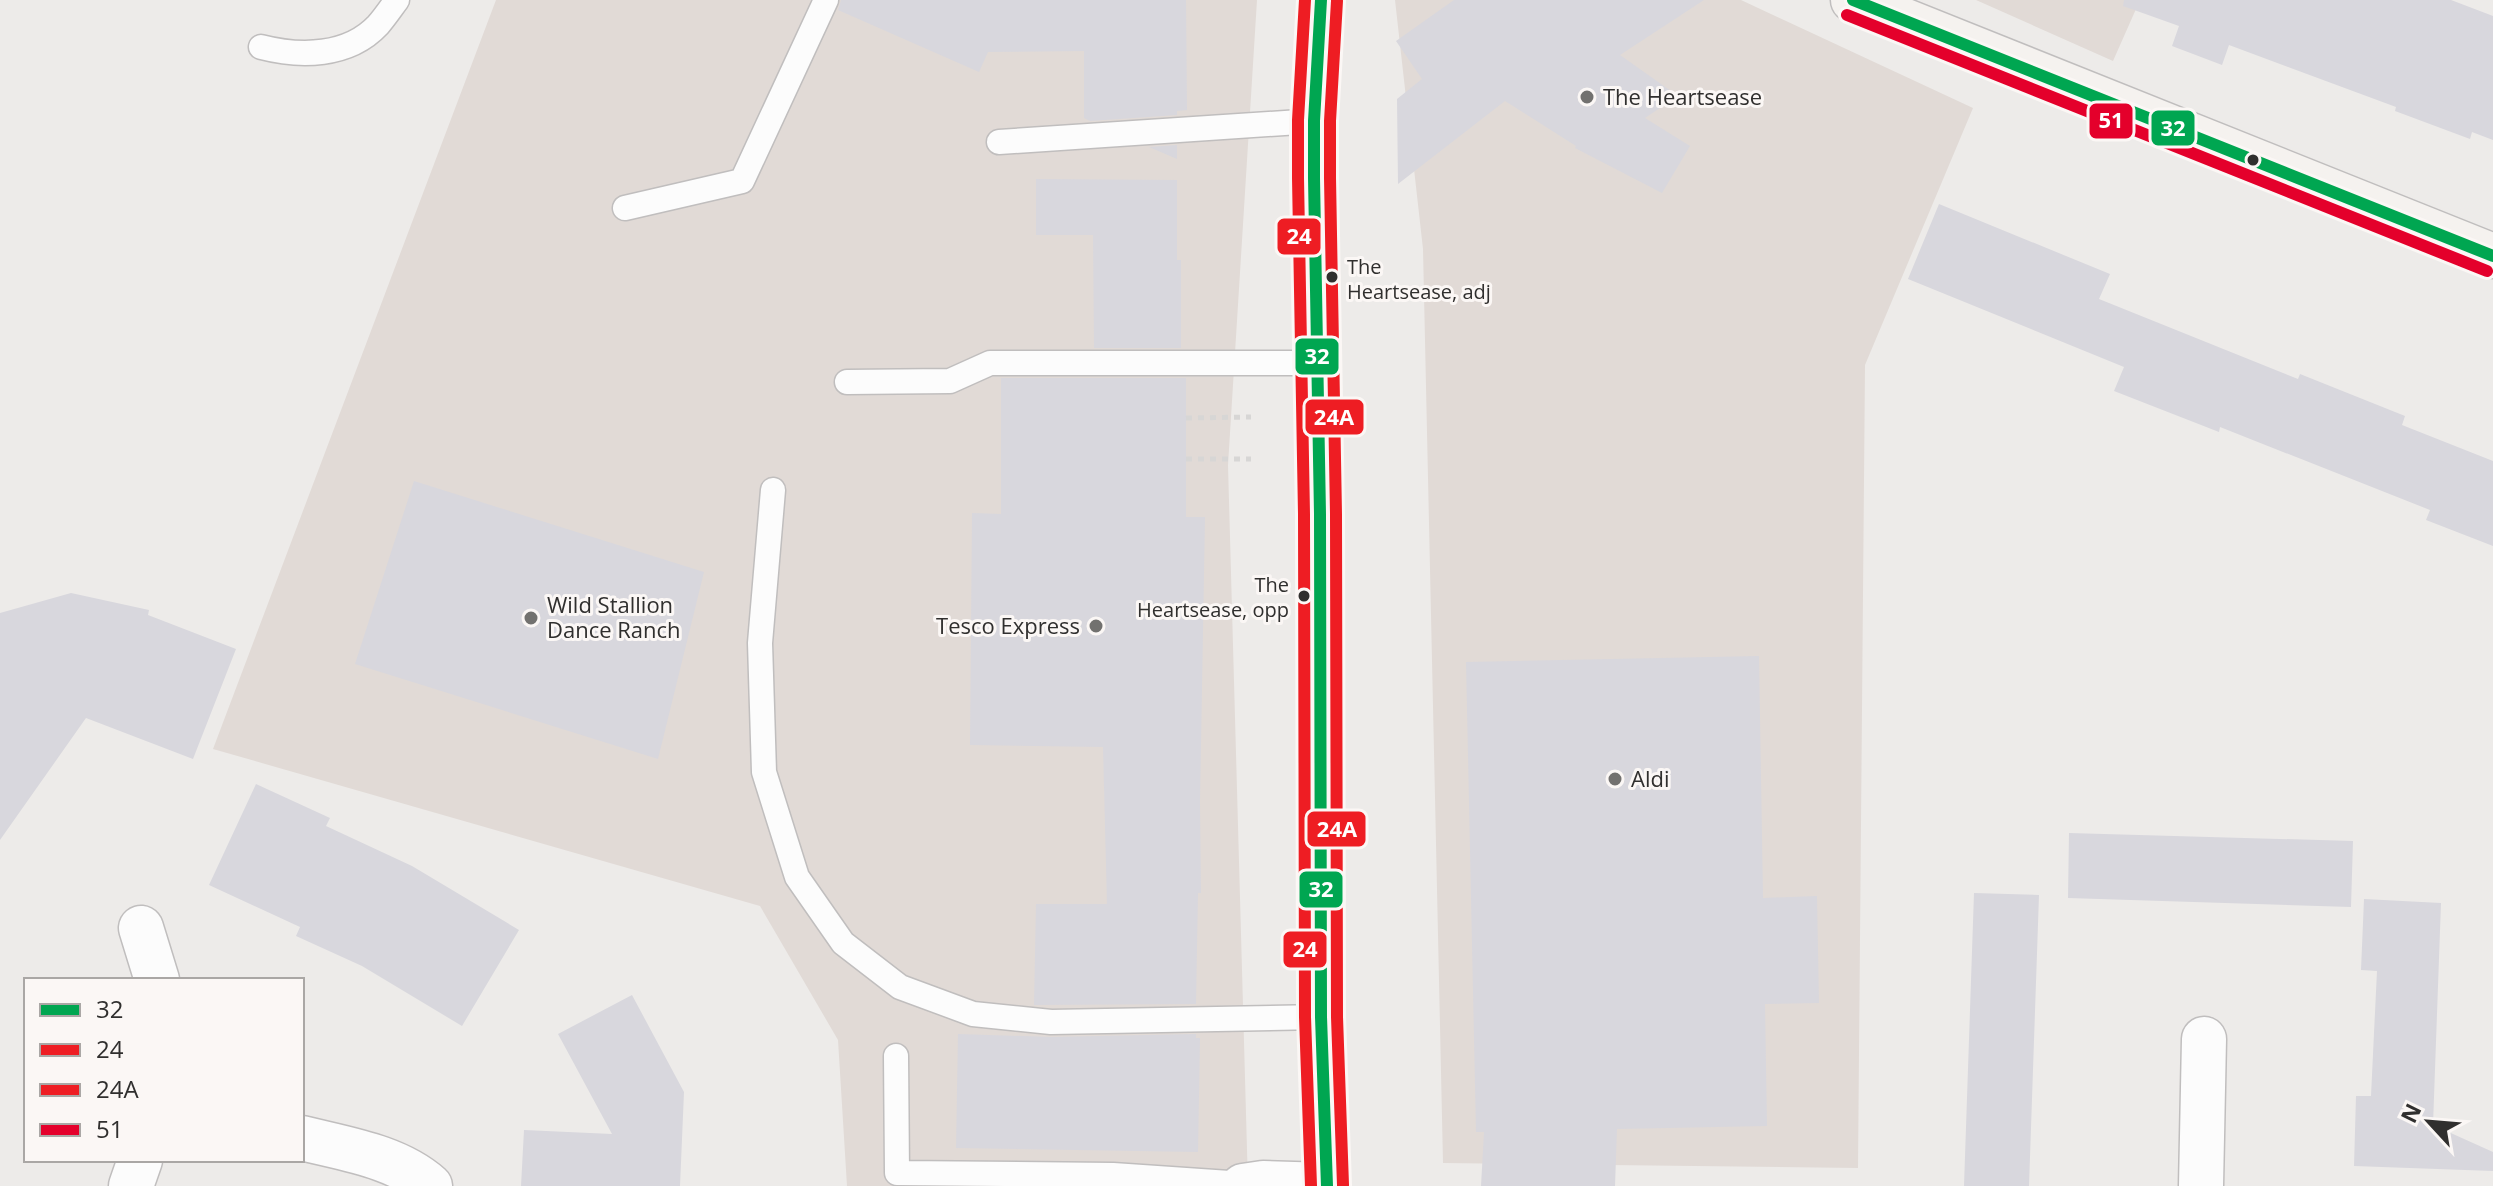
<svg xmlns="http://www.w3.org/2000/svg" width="2493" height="1186" font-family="'Open Sans',sans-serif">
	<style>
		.built { fill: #e1dad6 }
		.building { fill: #d8d7dd }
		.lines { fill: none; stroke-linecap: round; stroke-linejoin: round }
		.lane-casing { stroke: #c0bebe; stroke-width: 27 }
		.street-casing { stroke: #c0bebe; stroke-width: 47 }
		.secondary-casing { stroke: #c0bebe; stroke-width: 47 }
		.path { stroke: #d7d6d5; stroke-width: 5; stroke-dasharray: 6 6; stroke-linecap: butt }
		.lane { stroke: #fcfcfc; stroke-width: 24 }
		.street { stroke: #fcfcfc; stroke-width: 44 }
		.secondary { stroke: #f5f2ef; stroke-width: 44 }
		.bus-1-casing { stroke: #fbf7f5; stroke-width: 18 }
		.bus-2-casing { stroke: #fbf7f5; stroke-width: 18 }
		.bus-3-casing { stroke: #fbf7f5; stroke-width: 18 }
		.bus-4-casing { stroke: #fbf7f5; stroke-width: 18 }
		.bus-1 { stroke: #00a651; stroke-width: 12 }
		.bus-2 { stroke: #ee1d23; stroke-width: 12 }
		.bus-3 { stroke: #ee1d23; stroke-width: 12 }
		.bus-4 { stroke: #e4002b; stroke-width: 12 }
		.poi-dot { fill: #72716f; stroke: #fbf7f5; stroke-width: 3 }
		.bus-dot { fill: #302f2e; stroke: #fbf7f5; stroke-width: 3 }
		.labels { text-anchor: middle; stroke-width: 6; stroke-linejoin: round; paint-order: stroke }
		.bus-label { font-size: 20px; fill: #302f2e; stroke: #fbf7f5; text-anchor: start }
		.poi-label { font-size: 22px; fill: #302f2e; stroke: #fbf7f5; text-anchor: start }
		.line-badge { stroke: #fbf7f5; stroke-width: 3 }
		.badge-label { font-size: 22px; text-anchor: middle; font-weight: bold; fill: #fff }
	</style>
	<rect width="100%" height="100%" fill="#edebe9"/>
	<path class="built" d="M496 0H1257L1228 465 1248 1186H847L838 1040 760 906 213 749Z
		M1395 0H1741L1973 108 1865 365 1858 1168 1443 1163 1423 249Z
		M1976 0H2140L2113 61Z"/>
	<path class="building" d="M841 0H1186L1187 110 1177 111V115L1090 121 1084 118V51L988 52 979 72 838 10Z
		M1454 0H1704L1620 55 1678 96 1645 118 1690 146 1662 193 1575 148 1576 146 1505 101 1398 184 1397 99 1422 79 1396 41Z
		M2124 0H2451L2493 16V140L2472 132 2470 139 2395 111 2396 107 2229 45 2222 65 2172 46 2179 26 2123 6Z
		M1177 145V159L1149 147Z
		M1036 179 1177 180V260H1181V348H1094L1093 235H1036Z
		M1939 204 2110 274 2099 299 2298 379 2300 374 2405 416 2402 425 2493 461V546L2426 520 2430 510 2220 427 2219 432 2114 391 2124 367 1908 279Z
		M1001 378H1186V517H1205L1200 802 1201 893H1198L1196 1004 1034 1005 1036 904H1107L1103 747 970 745 972 513 1001 514Z
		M414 481 704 572 658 759 355 664Z
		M71 593 149 610 148 615 236 649 193 759 86 718 0 840V613Z
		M1759 656 1763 898 1817 896 1819 1003 1765 1004 1767 1126 1617 1129 1615 1186H1481L1484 1132H1476L1466 662Z
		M256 784 330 818 326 826 412 866 519 930 462 1026 362 966 296 936 300 927 209 885Z
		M2069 833 2353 841 2351 907 2068 898Z
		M1974 893 2039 895 2029 1186H1964Z
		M2364 899 2441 903 2433 1125 2493 1152V1171L2354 1166 2356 1096H2371L2374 1033 2377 971 2361 970Z
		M632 995 684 1092 680 1186H521L524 1130 612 1134 558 1034Z
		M958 1034 1051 1037 1196 1034V1038H1200L1198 1152 956 1148Z"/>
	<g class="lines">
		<defs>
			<path id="lane" d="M261 47C300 57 348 57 378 25 385 17 391 8 397 0
				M999 142 1314 121
				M625 208 742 181 826 0
				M847 382 950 381 990 363H1315
				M773 490 760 643 764 772 797 877 843 943 900 987 973 1014 1051 1022 1321 1017
				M896 1056 897 1173 1113 1175 1244 1184"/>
			<path id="street" d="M141 928 157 980
				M302 1138C345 1149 396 1156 430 1186
				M131 1186 140 1160
				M1243 1186 1263 1183 1327 1185
				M2201 1186 2204 1039"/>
			<path id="secondary" d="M1321 0 1314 121V178L1320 514 1321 1017 1327 1186
				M1853 0 2493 256"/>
		</defs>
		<use href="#lane" class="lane-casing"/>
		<use href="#street" class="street-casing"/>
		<use href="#secondary" class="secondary-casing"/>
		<path class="path" d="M1186 418 1251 417
			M1186 459H1251"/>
		<use href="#lane" class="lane"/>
		<use href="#street" class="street"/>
		<use href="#secondary" class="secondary"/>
		<defs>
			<path id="bus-1" d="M1321 0 1314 121V178L1320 514 1321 1017 1327 1186
				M1853 0 2493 256"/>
			<path id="bus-2" d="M1305 0 1298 120V178L1304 514 1305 1017 1311 1186"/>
			<path id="bus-3" d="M1337 1 1330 121V178L1336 514 1337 1017 1343 1185"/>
			<path id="bus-4" d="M1847 15 2487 271"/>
		</defs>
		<use href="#bus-1" class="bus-1-casing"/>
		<use href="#bus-2" class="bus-2-casing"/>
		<use href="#bus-3" class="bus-3-casing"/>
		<use href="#bus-4" class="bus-4-casing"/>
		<use href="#bus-1" class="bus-1"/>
		<use href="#bus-2" class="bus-2"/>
		<use href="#bus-3" class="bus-3"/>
		<use href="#bus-4" class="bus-4"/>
	</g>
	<g class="poi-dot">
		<circle cx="1587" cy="97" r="8"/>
		<circle cx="531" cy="618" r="8"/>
		<circle cx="1096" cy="626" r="8"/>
		<circle cx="1615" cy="779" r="8"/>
	</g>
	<g class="bus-dot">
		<circle cx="2253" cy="160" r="7"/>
		<circle cx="1332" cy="277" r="7"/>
		<circle cx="1304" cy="596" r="7"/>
	</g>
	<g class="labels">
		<g class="bus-label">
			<text x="1347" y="274">The<tspan x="1347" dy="25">Heartsease, adj</tspan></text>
			<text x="1289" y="592" text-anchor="end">The<tspan x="1289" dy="25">Heartsease, opp</tspan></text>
		</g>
		<g class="poi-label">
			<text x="1603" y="105">The Heartsease</text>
			<text x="547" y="613">Wild Stallion<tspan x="547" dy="25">Dance Ranch</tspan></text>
			<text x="1080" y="634" text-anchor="end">Tesco Express</text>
			<text x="1631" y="787">Aldi</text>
		</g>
	</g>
	<g class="line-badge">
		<rect x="2088" y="102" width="46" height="38" rx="8" fill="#e4002b"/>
		<rect x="2150" y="109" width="46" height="38" rx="8" fill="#00a651"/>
		<rect x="1276" y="217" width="46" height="39" rx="8" fill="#ee1d23"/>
		<rect x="1294" y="337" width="46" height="39" rx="8" fill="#00a651"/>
		<rect x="1304" y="398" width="61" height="38" rx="8" fill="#ee1d23"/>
		<rect x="1306" y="810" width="61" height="38" rx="8" fill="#ee1d23"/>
		<rect x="1298" y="870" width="46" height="39" rx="8" fill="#00a651"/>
		<rect x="1282" y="930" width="46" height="39" rx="8" fill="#ee1d23"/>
	</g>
	<g class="badge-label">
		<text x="2111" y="128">51</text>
		<text x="2173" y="136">32</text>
		<text x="1299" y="244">24</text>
		<text x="1317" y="364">32</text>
		<text x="1334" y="425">24A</text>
		<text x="1337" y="837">24A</text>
		<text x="1321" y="897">32</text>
		<text x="1305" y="957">24</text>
	</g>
	<rect x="24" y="978" width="280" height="184" fill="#fbf7f5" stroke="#aaa7a5" stroke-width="2"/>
	<rect x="40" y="1004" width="40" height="12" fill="#00a651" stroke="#aaa7a5" stroke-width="2"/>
	<text x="96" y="1018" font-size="24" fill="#302f2e">32</text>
	<rect x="40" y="1044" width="40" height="12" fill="#ee1d23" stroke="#aaa7a5" stroke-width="2"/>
	<text x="96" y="1058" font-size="24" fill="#302f2e">24</text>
	<rect x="40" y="1084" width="40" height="12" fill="#ee1d23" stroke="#aaa7a5" stroke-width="2"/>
	<text x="96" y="1098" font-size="24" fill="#302f2e">24A</text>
	<rect x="40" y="1124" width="40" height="12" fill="#e4002b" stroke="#aaa7a5" stroke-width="2"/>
	<text x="96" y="1138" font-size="24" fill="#302f2e">51</text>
	<g transform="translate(2429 1122) rotate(296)" stroke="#fbf7f5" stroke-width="6" paint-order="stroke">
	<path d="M0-6L14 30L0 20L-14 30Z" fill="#302f2e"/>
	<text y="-12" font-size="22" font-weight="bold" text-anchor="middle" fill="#302f2e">N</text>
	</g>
</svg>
